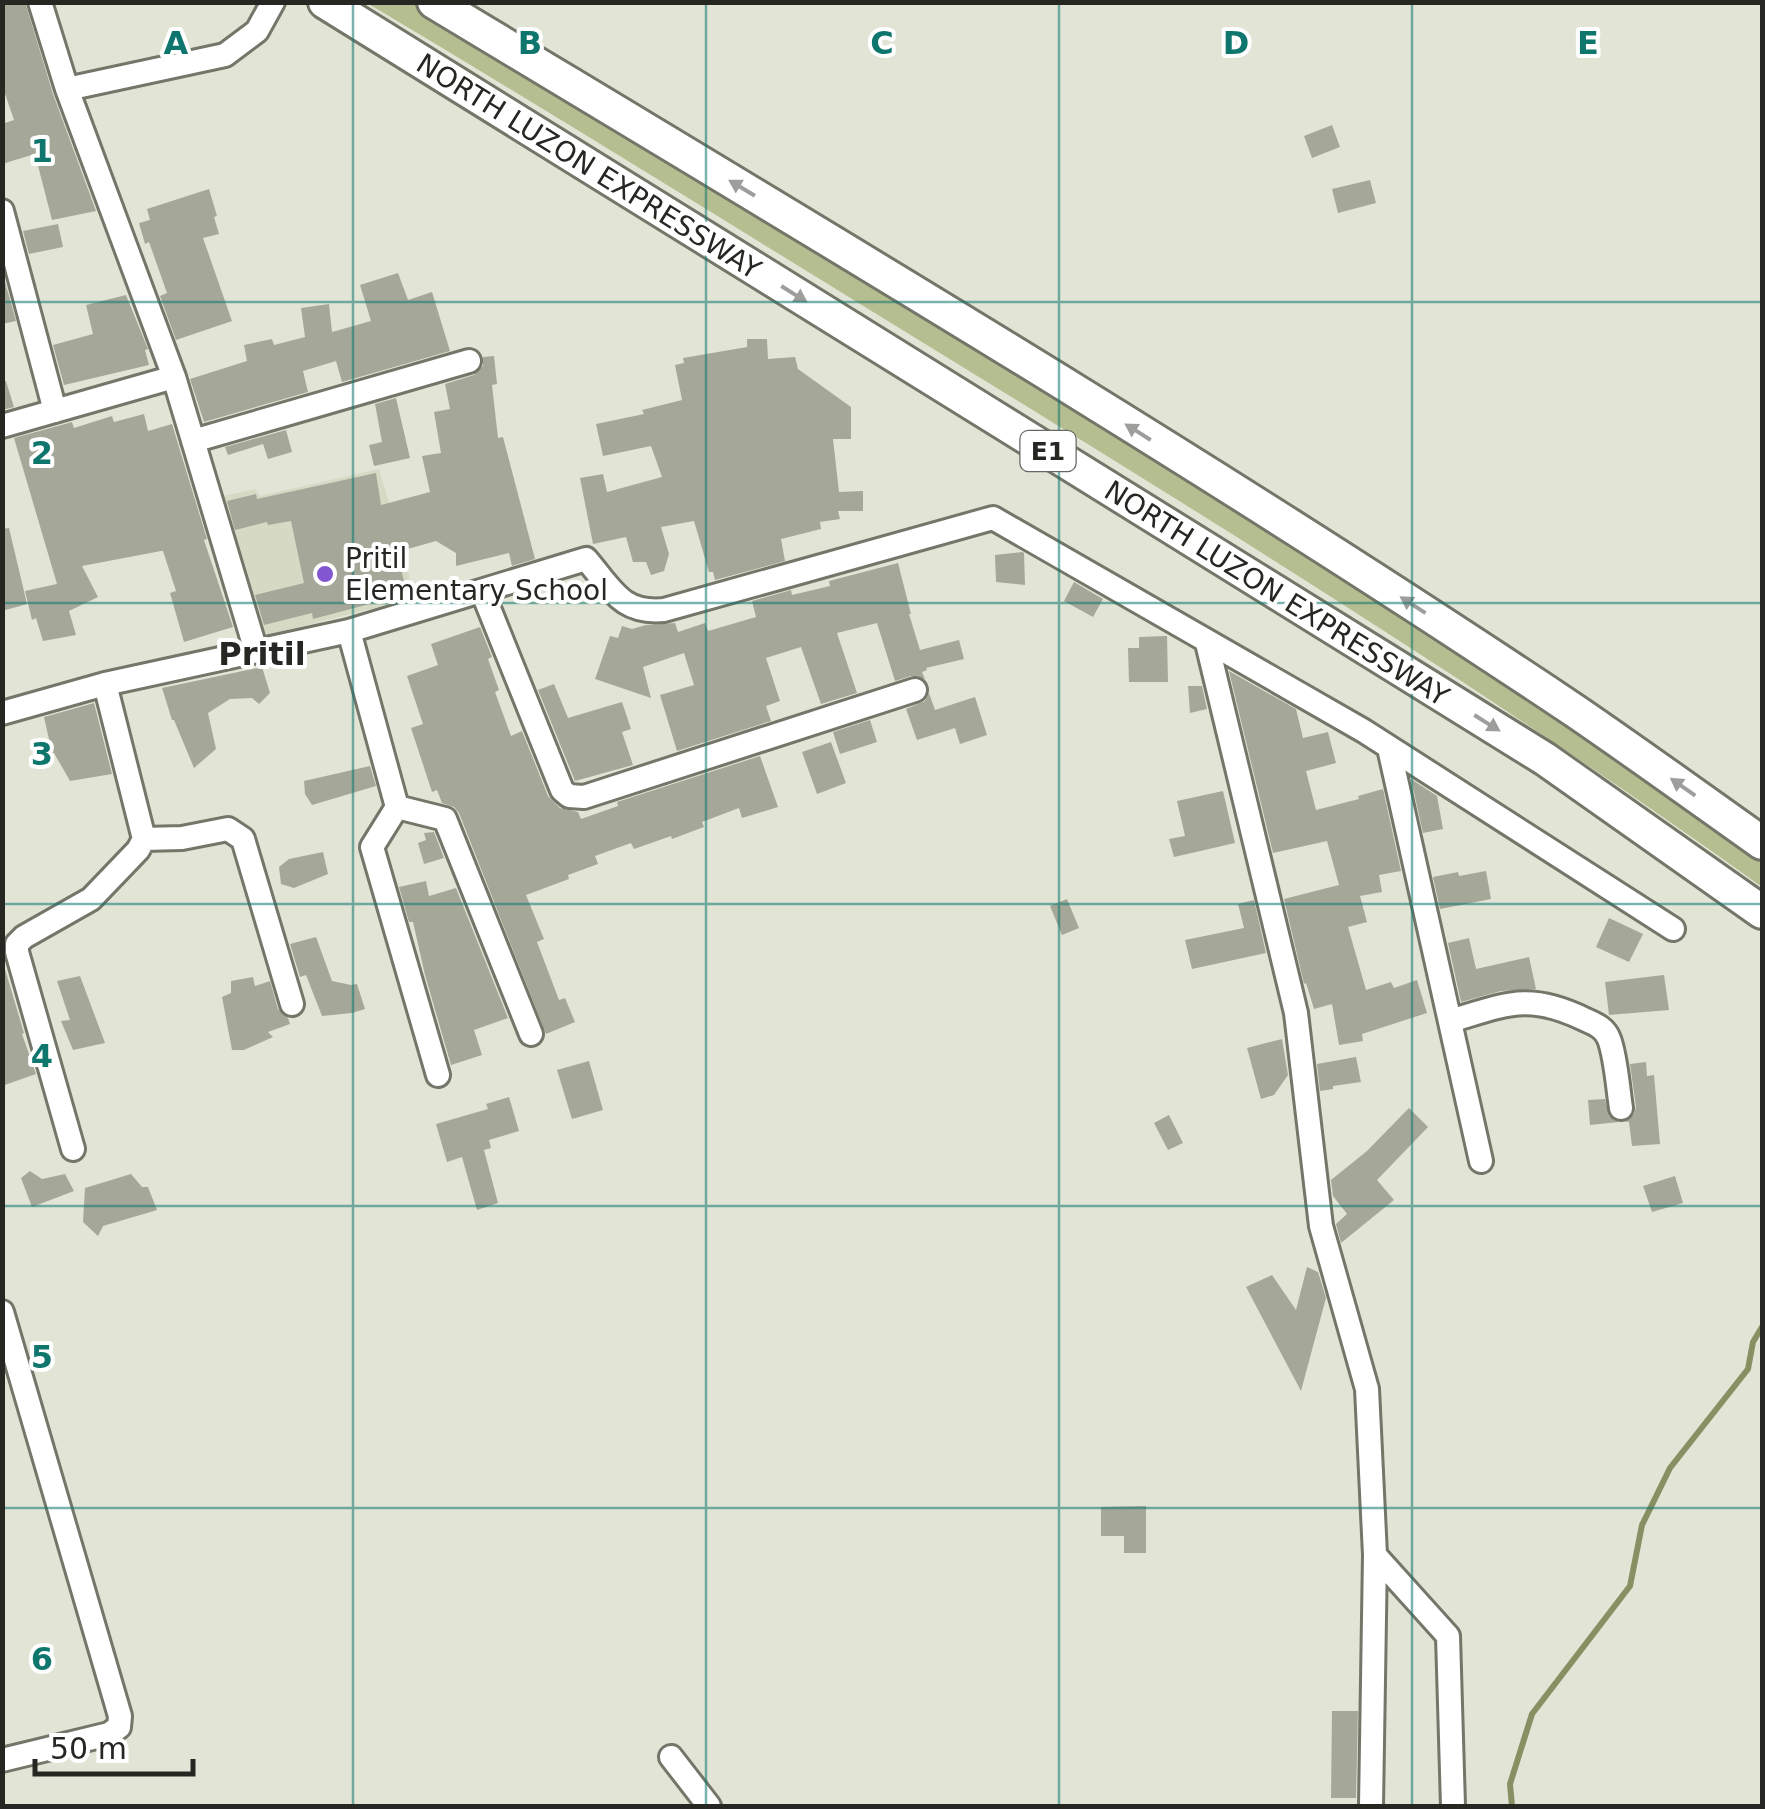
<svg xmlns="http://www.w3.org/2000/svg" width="1765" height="1809" font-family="'DejaVu Sans',sans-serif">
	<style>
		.built { fill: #d6dac4 }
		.green { fill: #b5be90 }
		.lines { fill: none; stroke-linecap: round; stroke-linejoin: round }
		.stream { stroke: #889063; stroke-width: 6 }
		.building { fill: #a5a899 }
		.minor-casing { stroke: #737668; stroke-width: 28 }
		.highway-casing { stroke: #737668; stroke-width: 38 }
		.minor { stroke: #fff; stroke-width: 22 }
		.highway { stroke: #fff; stroke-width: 32 }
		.oneway { fill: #9d9e9c }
		.grid { fill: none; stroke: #0f766e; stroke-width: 2.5; stroke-opacity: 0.55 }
		.poi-dot { fill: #8256d0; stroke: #fff; stroke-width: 4 }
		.labels { text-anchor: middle; stroke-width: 8; stroke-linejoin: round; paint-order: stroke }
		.shield { fill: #fff; stroke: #676864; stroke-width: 2.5 }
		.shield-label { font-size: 25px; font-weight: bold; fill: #262722 }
		.street-label { font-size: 28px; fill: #262722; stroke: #fff }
		.poi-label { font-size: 28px; fill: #262722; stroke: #fff; text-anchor: start }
		.quarter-label { font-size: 32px; font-weight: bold; fill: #262722; stroke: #fff }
		.grid-label { font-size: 32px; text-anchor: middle; font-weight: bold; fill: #0f766e; stroke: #fff; stroke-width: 8; stroke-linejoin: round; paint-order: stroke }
	</style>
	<rect width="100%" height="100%" fill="#e2e5d6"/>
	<path class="built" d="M379 469 403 550 414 598 260 637 218 497 256 489 260 496Z"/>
	<path class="green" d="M367 3H412L1097 422 1439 637 1762 856V887C1499 698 1223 527 948 358 754 239 562 119 367 3Z"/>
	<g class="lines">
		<path class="stream" d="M1512 1806 1510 1784 1532 1714 1630 1586 1642 1525 1670 1468 1748 1369 1753 1342 1762 1327"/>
	</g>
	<path class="building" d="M2 2H25L53 94 96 211 52 220 35 154 2 164V124L14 120 2 85Z
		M1332 125 1340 147 1312 158 1304 136Z
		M1370 180 1376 203 1338 213 1332 189Z
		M209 189 217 216 214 217 219 234 203 238 232 321 176 340 160 296 167 293 149 242 145 244 139 223 150 220 147 209Z
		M58 224 63 247 29 254 23 231Z
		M2 271 16 321 2 324Z
		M398 273 408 300 432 292 450 351 342 382 336 361 303 371 308 392 204 422 190 379 247 361 244 345 272 339 274 345 305 337 301 308 329 304 332 332 371 321 360 285Z
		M126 295 148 349 145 350 149 365 64 385 53 345 93 334 86 305Z
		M747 339H767L768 359 795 357 798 369 851 407V439H833L839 492 863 491V511H838L840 519 820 522 821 529 781 539 785 561 715 580 713 572H709L694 521 661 527 669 554 664 571 651 575 646 562H633L626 537 593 544 580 478 603 474 607 492 662 477 651 446 603 456 596 424 644 414 642 410 682 400 675 365 684 363 683 358 747 347Z
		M494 356 497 384 492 385 498 438 503 437 535 559 512 566 509 553 456 566V553L436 541 397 552 407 594 313 619 312 613 264 625 255 595 304 583 291 521 268 525 267 522 235 530 227 501 256 494 257 499 376 473 381 505 430 492 422 456 441 453 434 412 450 409 445 384 474 375 483 366V357Z
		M2 381H6L14 407 2 410Z
		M396 398 410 458 374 466 369 445 382 442 375 404Z
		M144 414 148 431 172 424 207 539 204 540 233 627 184 642 170 593 176 591 163 551H161L82 566 98 597 69 611 76 635 43 641 36 618 32 620 25 591 57 584 14 438 72 422 74 428 112 416 114 422Z
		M286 430 292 452 268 459 263 444 228 455 225 447Z
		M9 528 27 604 2 611V529Z
		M1022 552 1024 553 1025 585 996 582 995 555Z
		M898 563 911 614H909L920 650 959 640 964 659 926 668 927 670 922 672 925 679 911 676 895 681 877 623 837 633 857 693 821 704 801 647 766 658 780 701 766 706 771 721 677 751 660 695 694 685 684 653 643 667 651 698 595 679 610 636 618 638 622 626 632 629 646 625 675 623 678 632 705 623 708 631 756 617 752 601 791 590 792 595 830 586 829 581Z
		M1074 582 1103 599 1093 617 1064 601Z
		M480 627 492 657 488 659 499 690 495 692 511 736 522 731 548 796 560 808 578 812 581 819 618 806 617 802 760 756 778 807 742 818 739 808 702 822 704 827 672 839 671 836 634 849 631 843 595 856 598 864 568 875 569 879 526 895 544 939 537 942 559 1000 565 998 575 1022 546 1034 459 813 454 807 442 803 437 790 432 792 411 728 423 724 407 676 438 665 431 644Z
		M1167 636 1168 682H1129L1128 648H1139V637Z
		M262 667 270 693 259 704 252 698 230 699 208 713 216 749 194 768 174 720H172L162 688Z
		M1229 671 1296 709 1303 738 1328 732 1336 763 1306 771 1316 810 1359 799 1358 796 1383 789 1401 871 1379 875 1382 892 1360 896 1367 922 1348 927 1366 990 1391 982 1394 988 1417 980 1427 1013 1362 1034 1363 1041 1339 1045 1332 1004 1314 1009 1306 983 1304 984 1284 899 1339 885 1327 841 1273 853Z
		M554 684 568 718 622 702 631 729 622 732 633 765 575 781 538 690Z
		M1188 686H1202L1207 709 1190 713Z
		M929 693 935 710 975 697 987 735 960 744 955 728 917 740 906 709 925 701Z
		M94 703 112 774 70 781 54 753H52L44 717Z
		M870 720 877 742 840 754 833 732Z
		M831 742 846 783 817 794 802 752Z
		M370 766 376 786 312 805 305 794 304 781Z
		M1411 779 1437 796 1443 829 1423 833Z
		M1223 791 1235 843 1174 857 1169 839 1185 836 1177 801Z
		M434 832 444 858 424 864 418 843 426 840 424 833Z
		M323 852 328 874 294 888 281 884 279 867 289 859Z
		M1486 871 1491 899 1440 909 1433 877 1458 872 1459 876Z
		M426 881 429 896 456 888 508 1018 474 1030 482 1055 451 1065 425 975 413 922H409L399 887Z
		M1067 899 1079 928 1062 935 1050 906Z
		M1254 900 1266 953 1192 969 1185 940 1244 928 1238 904Z
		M1609 918 1643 934 1629 962 1596 947Z
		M316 937 332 981 351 985 357 984 365 1009 352 1013 322 1016 306 975 300 977 290 944Z
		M1469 938 1476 969 1529 957 1536 989 1501 991 1461 1002 1448 943Z
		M2 959 24 1033 22 1034 36 1074 2 1086Z
		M1664 975 1669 1010 1609 1015 1605 982Z
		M80 976 105 1043 73 1050 61 1021 70 1020 57 981Z
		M253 977 255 986 270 981 278 1009 288 1018 290 1024 268 1032 273 1037 244 1050H232L222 997 231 993V981Z
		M1282 1039 1288 1075 1274 1095 1261 1099 1247 1048Z
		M1356 1057 1361 1082 1333 1086V1089L1320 1091 1317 1064Z
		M589 1061 603 1110 572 1119 557 1070Z
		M1646 1062 1647 1076 1654 1075 1660 1144 1632 1146 1629 1122H1626L1634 1114 1636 1107 1630 1064Z
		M509 1097 519 1131 489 1140 491 1148 484 1150 498 1203 477 1210 462 1157 447 1162 436 1124 488 1109 486 1104Z
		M1605 1099 1609 1116 1619 1122 1590 1125 1588 1100Z
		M1409 1108 1428 1127 1377 1180 1394 1200 1341 1243 1336 1224 1347 1214 1333 1196 1331 1180 1367 1151Z
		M1169 1115 1183 1143 1168 1150 1154 1123Z
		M30 1171 42 1179 65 1174 74 1191 32 1207 21 1178Z
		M131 1174 142 1187H148L157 1210 103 1226 98 1236 83 1222 85 1188Z
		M1675 1176 1683 1203 1652 1212 1643 1186Z
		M1307 1267 1318 1272 1326 1298 1301 1391 1246 1287 1272 1275 1296 1310Z
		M1146 1506V1553H1124V1536H1101V1507Z
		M1332 1711H1358L1356 1798H1331Z"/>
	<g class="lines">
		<defs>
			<path id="minor" d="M40 2 67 89 174 377 256 651
				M67 89 225 55 257 31 273 2
				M2 211 55 411
				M2 426 174 377
				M193 441 469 361
				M482 591 562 790 569 796 584 797 915 690
				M349 631 397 807 372 847 438 1075
				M1207 643 1296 1013 1321 1226 1367 1389 1375 1555 1371 1806
				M2 713 105 684 349 631 586 559C612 589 621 614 664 610L993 518 1364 731 1673 929
				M1389 748 1481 1161
				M397 807 445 819 531 1034
				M144 839 182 838 228 829 243 839 292 1004
				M1450 1021C1507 1004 1529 992 1586 1020 1595 1024 1605 1028 1609 1039 1616 1057 1618 1089 1621 1108
				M73 1149 17 952V944L24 937 91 899 138 850 144 839 105 684
				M2 1312 120 1716 119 1727 109 1734 2 1760
				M1375 1555 1448 1636 1453 1806
				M671 1757 709 1806"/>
			<path id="highway" d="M325 2 1545 759 1762 912
				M434 2C817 233 1203 462 1575 711 1638 754 1700 799 1762 843"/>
		</defs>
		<use href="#minor" class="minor-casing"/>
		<use href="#highway" class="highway-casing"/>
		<use href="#minor" class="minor"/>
		<use href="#highway" class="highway"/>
	</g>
	<defs><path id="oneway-solid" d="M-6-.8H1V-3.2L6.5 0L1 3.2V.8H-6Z" transform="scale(2.5)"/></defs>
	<g class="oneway">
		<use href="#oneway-solid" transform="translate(742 188) rotate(-149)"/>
		<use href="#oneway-solid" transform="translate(794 294) rotate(32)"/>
		<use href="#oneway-solid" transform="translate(1138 432) rotate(-148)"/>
		<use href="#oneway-solid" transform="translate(1413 605) rotate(-147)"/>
		<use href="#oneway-solid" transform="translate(1487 723) rotate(32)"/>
		<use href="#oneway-solid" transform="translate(1683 787) rotate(-145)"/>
	</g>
	<path class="grid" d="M353 2V1806M706 2V1806M1059 2V1806M1412 2V1806M2 302H1762M2 603H1762M2 904H1762M2 1206H1762M2 1508H1762"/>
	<circle class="poi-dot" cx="325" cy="574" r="10"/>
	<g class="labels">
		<rect class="shield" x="1020.5" y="431" width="55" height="40" rx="8"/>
		<g class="shield-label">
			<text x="1048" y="460">E1</text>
		</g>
		<g class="street-label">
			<text transform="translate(589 166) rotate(32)" y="10">NORTH LUZON EXPRESSWAY</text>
			<text transform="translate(1277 593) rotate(32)" y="10">NORTH LUZON EXPRESSWAY</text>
		</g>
		<g class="poi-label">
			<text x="345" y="568">Pritil<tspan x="345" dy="32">Elementary School</tspan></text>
		</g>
		<g class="quarter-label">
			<text x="262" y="665">Pritil</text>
		</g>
	</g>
	<g class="grid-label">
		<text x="176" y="54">A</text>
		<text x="530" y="54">B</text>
		<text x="882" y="54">C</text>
		<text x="1236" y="54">D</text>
		<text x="1588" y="54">E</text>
		<text x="42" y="162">1</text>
		<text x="42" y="464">2</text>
		<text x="42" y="765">3</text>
		<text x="42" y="1067">4</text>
		<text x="42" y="1368">5</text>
		<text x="42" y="1670">6</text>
	</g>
	<rect width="1765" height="1809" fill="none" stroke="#262722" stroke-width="10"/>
	<path d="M35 1759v15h158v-15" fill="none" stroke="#262722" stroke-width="5"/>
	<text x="50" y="1759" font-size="30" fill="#262722" stroke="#ffffff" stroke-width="8" paint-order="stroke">50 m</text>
</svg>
